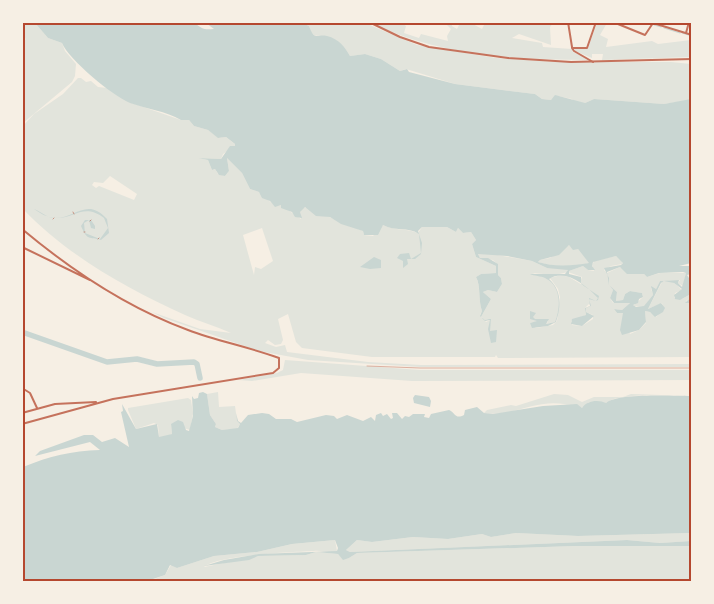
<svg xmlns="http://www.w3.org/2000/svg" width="714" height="604" font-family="'Fira Sans Condensed',sans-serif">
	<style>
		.green { fill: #e2e4dc; fill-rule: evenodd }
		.water { fill: #c9d6d2; fill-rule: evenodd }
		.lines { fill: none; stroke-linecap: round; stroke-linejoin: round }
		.stream { stroke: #c9d6d2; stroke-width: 1 }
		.river { stroke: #c9d6d2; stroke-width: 5.5 }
		.path { stroke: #b5482f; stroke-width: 0.5 }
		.service { stroke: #c5725c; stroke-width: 0.5 }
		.minor { stroke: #c5725c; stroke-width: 2 }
		.tertiary { stroke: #c5725c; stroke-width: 2 }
		.neatline { fill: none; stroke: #b5482f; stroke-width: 2 }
	</style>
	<rect width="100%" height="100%" fill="#f6efe4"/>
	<path class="green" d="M23 23H35L48 38 62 43 65 51 76 64 75 76 72 82 23 123 22 42 26 39 23 37Z
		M302 23H365L417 45 496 58 554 62H671L691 64V100L664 104 594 99 585 103H575L572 99 558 96 551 100 542 99 535 94 455 84 406 69 400 71 381 59 365 54 350 56C345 47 338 39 327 37 317 34 312 39 309 26Z
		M372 23H401L406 26 404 33 419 38 421 34 448 41 447 36 451 29 445 23H452V26L457 29 460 23H471L482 29 485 23H553L550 27 551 45 519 34 512 38 542 43 543 47 572 49 573 52 591 60C517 60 439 56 372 23Z
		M597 23H607L600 35 608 39 606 47 652 41 658 44 691 40V57L602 60 603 54H592V58L575 51V49L588 48Z
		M78 78H81L86 82 91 81 98 87 107 88 129 102 181 120H189L194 126 208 130 219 138 226 137 236 145 223 154 221 159 198 158 208 160 212 170 215 169 218 174 225 176 229 171 227 158 242 173 250 189 259 192 275 206 281 205 301 219 300 212 303 207 308 208 363 231 364 235 373 236 383 225C394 231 406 228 418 233L422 227H447L456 232 458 228 463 233 471 232 476 240 472 244 476 257 496 266V273L481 274 476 277C481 287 478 300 482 311L480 315 486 322 490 320V324L491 320 489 319 485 320 481 317 491 299 483 292 488 290 497 292 502 284 501 278 498 275 497 264 493 260 480 258 478 254H492L532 261 547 268H565L569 271 583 266 588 270 594 271 592 265 594 261 616 256 623 262 622 264 611 266 604 270 607 273 620 267 631 274H644L647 277 660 273H686L683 286 678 283 680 280 660 281 656 289 651 288 653 295 644 307 633 306 643 297 642 293 630 291 625 294 623 300 616 301 617 292 609 285 613 290 610 298 613 303H630L622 310 614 309 617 313H623L630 334 639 330 646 323 645 311 650 312 656 317 664 310 662 303 648 309 662 282C671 278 676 285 682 290L675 293 674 298 682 299 689 295 690 298 686 301 687 303H691V357L498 358 496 355 495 357H372L302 348 296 342 288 314 278 319 283 340 281 344 275 345 268 340 265 343 276 347 285 345 287 352 368 362 421 365 691 364V367H420L308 360 259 351 164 318 152 312 200 329 231 333C216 326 200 322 185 315 127 289 67 255 23 209L22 127 34 114 63 94ZM110 176 137 194 134 200 99 186 96 188 92 185 94 182 103 183ZM262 228 273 261 261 269 255 267 254 275 243 235ZM568 272 582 277 580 282 584 286 569 277 561 275 550 278 558 289 560 297 557 321 553 325 536 328 530 323 548 319V322L545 324 555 322C561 308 561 286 547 278 543 276 536 275 532 273L555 275ZM589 304 591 306 586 308V312L593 315V319L582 326 572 325 571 321 586 315 585 308Z
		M569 245 574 249H578L590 263C573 267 554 267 538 262L540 260 550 258Z
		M285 360 420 370H691L692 380 412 381 301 373 252 381 239 380 277 373 283 370Z
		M218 392 219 407 235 406 237 421 240 424 237 429 222 430 215 427 216 424 210 415 207 394Z
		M554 394 568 395 582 402 594 397H623L631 394 691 396C672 396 619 392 606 403L589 402 582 408C575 403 572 406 564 404 535 399 509 418 484 413L487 410 511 405 516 406Z
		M188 398 191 400 193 414 190 430 171 424 172 434 164 438 159 437 158 425 154 423 136 429 128 410V408Z
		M516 533 578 536 692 533 691 541 660 543 627 540 350 552 346 550 357 540 372 542 413 537 448 539 482 534 491 537Z
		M335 540 337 551C329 554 322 550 314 551 294 552 216 555 204 567L258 556 306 555 316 552 338 554 343 559 349 558 357 553 575 546H691V581L147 582 165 575 171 565 177 568 214 556 257 552 292 544Z"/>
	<path class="water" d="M193 22C203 29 203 30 214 29L206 23H302L309 26C315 41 315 34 327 36 339 39 345 47 350 56L365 54 381 59 400 71 407 69 409 72 455 84 535 94 542 99 551 100 555 95 585 103 594 99 664 104 691 99V263L679 266H691V274L687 275 691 281V303H685L690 298 689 295 680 300 675 299 674 295 682 289 674 283 664 281 661 283 648 309 661 303 665 308 663 312 655 317 650 312 645 311 646 322 639 330 622 335 620 330 623 313H617L614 309 622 310 630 303H614L610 298 613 290 609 285V278L604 268 621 265 623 263 616 256 593 262 592 266 595 270H588L583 266 569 271V274L581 277V284L599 296 598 300 596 301 589 299 591 306 586 308V312L594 316 582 326 571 324 572 319 586 315 585 308 590 306 589 298 596 301 598 298C586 285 565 268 549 279 562 291 561 306 556 322L548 326 532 328 530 323 537 321 530 319V311L536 313 533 317 535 319H549L546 324 555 322C561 307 561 285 545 278 541 276 534 276 530 274H565L568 270 547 268 532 261 507 256 478 254 480 258H488L498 264V275L501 278 502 284 497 292 488 290 483 292 491 299 481 317 485 320 489 319H491L490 331 497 330 496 342 491 343 488 329 490 320 485 321 480 316 482 311C478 300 481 286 476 277L481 274 496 273V266L476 257 472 244 476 240 471 232 463 233 458 228 456 232 447 227H422L418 231 422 243 421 254 415 259H407L408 264 403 268V261L397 258 400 254 409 253 411 259 421 253 419 234C407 226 395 232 383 225L378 235H364L363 231 341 224 330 217 316 216 305 207 300 212 302 218 295 217 292 212 281 208V205L275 207 270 201 262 198 259 192 250 189 242 173 227 158 229 171 225 176 219 175 215 169 212 170 208 160 198 158 221 159 230 146H235V144L226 137 218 138 208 130 194 126 189 120H181C166 111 147 109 130 103 113 96 69 60 62 43L48 38 35 23ZM569 245 573 250 578 249 589 263C572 266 554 267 538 262L540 260 559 255ZM620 267 627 274H644L647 277 659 273 683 272 686 273 682 287 678 283 679 280 660 281 656 289 651 286 653 295 644 306 636 307 633 305 638 303 639 299 643 297 642 293 630 291 625 294 623 300 616 301 617 292 609 285 607 272Z
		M34 209C40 211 47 218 55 218 76 218 87 197 107 219L109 233 101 240C89 236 88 242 81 226L85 220H91L95 226V229L91 228 89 220 84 223 85 233 100 239 108 228 104 218C77 197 68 234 34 209Z
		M374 257 381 260V268L370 269 360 267Z
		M203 392 207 394 210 415 216 424 215 427 222 430 238 428 240 424 237 421 236 413 238 421 241 423 248 415 262 413 269 414 276 419H291L297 422 326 415 334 416 337 419 347 415 363 421 371 417 375 421 376 415 381 413 383 416 387 414 391 419 393 418 392 413H397L402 419 405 416 409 417 413 414H425L424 417 429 418 431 414 449 410C455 412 455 420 464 415L465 410 477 407 484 413 493 414 543 406 577 404 582 408C586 401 598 399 606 403 617 393 673 396 691 396V533L578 536 516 533 491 537 482 534 448 539 413 537 372 542 357 540 346 550 350 552 627 540 660 543 691 541V546H575L357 553 349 558 343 560 338 554 316 552 306 555 258 556 249 560 204 566 224 560 259 554 337 551 338 548 335 540 292 544 257 552 214 556 177 568 170 565 165 575 147 581H23V467C50 456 71 451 100 450L90 442 35 456 40 451 84 435H93L102 442 115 438 129 447 121 412 123 411 122 404 136 429 157 424 159 437 172 434 171 424 178 420 183 422 186 430 189 431 193 416 192 396 194 399 198 398 199 393Z
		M415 395 429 397 431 401 430 407 414 403 413 398Z"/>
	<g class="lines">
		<path class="stream" d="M654 25 661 27
			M664 28 680 33
			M682 33 692 36"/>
		<path class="river" d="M22 332 107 362 137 359 157 364 194 362 197 364 200 378"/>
		<path class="path" d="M73 212 74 214
			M53 219 54 218
			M90 221 91 220
			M84 232H85
			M98 239 99 238"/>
		<path class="service" d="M367 366 420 368H692"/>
		<path class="minor" d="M568 22 572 47
			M613 22 645 35 653 23
			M653 23 692 35
			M686 33 689 22
			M593 62 574 51 572 48H587L596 22
			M22 229C71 270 128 308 188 330 217 341 249 347 279 358V368L273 373 113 399 22 424
			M22 247 90 280
			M22 388 30 393 37 408
			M22 413 55 404 96 402"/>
		<path class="tertiary" d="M369 22 400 37 429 47 508 58 571 62 692 59"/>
	</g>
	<rect width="714" height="604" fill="none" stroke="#f6efe4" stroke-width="48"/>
	<rect x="24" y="24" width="666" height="556" class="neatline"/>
</svg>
